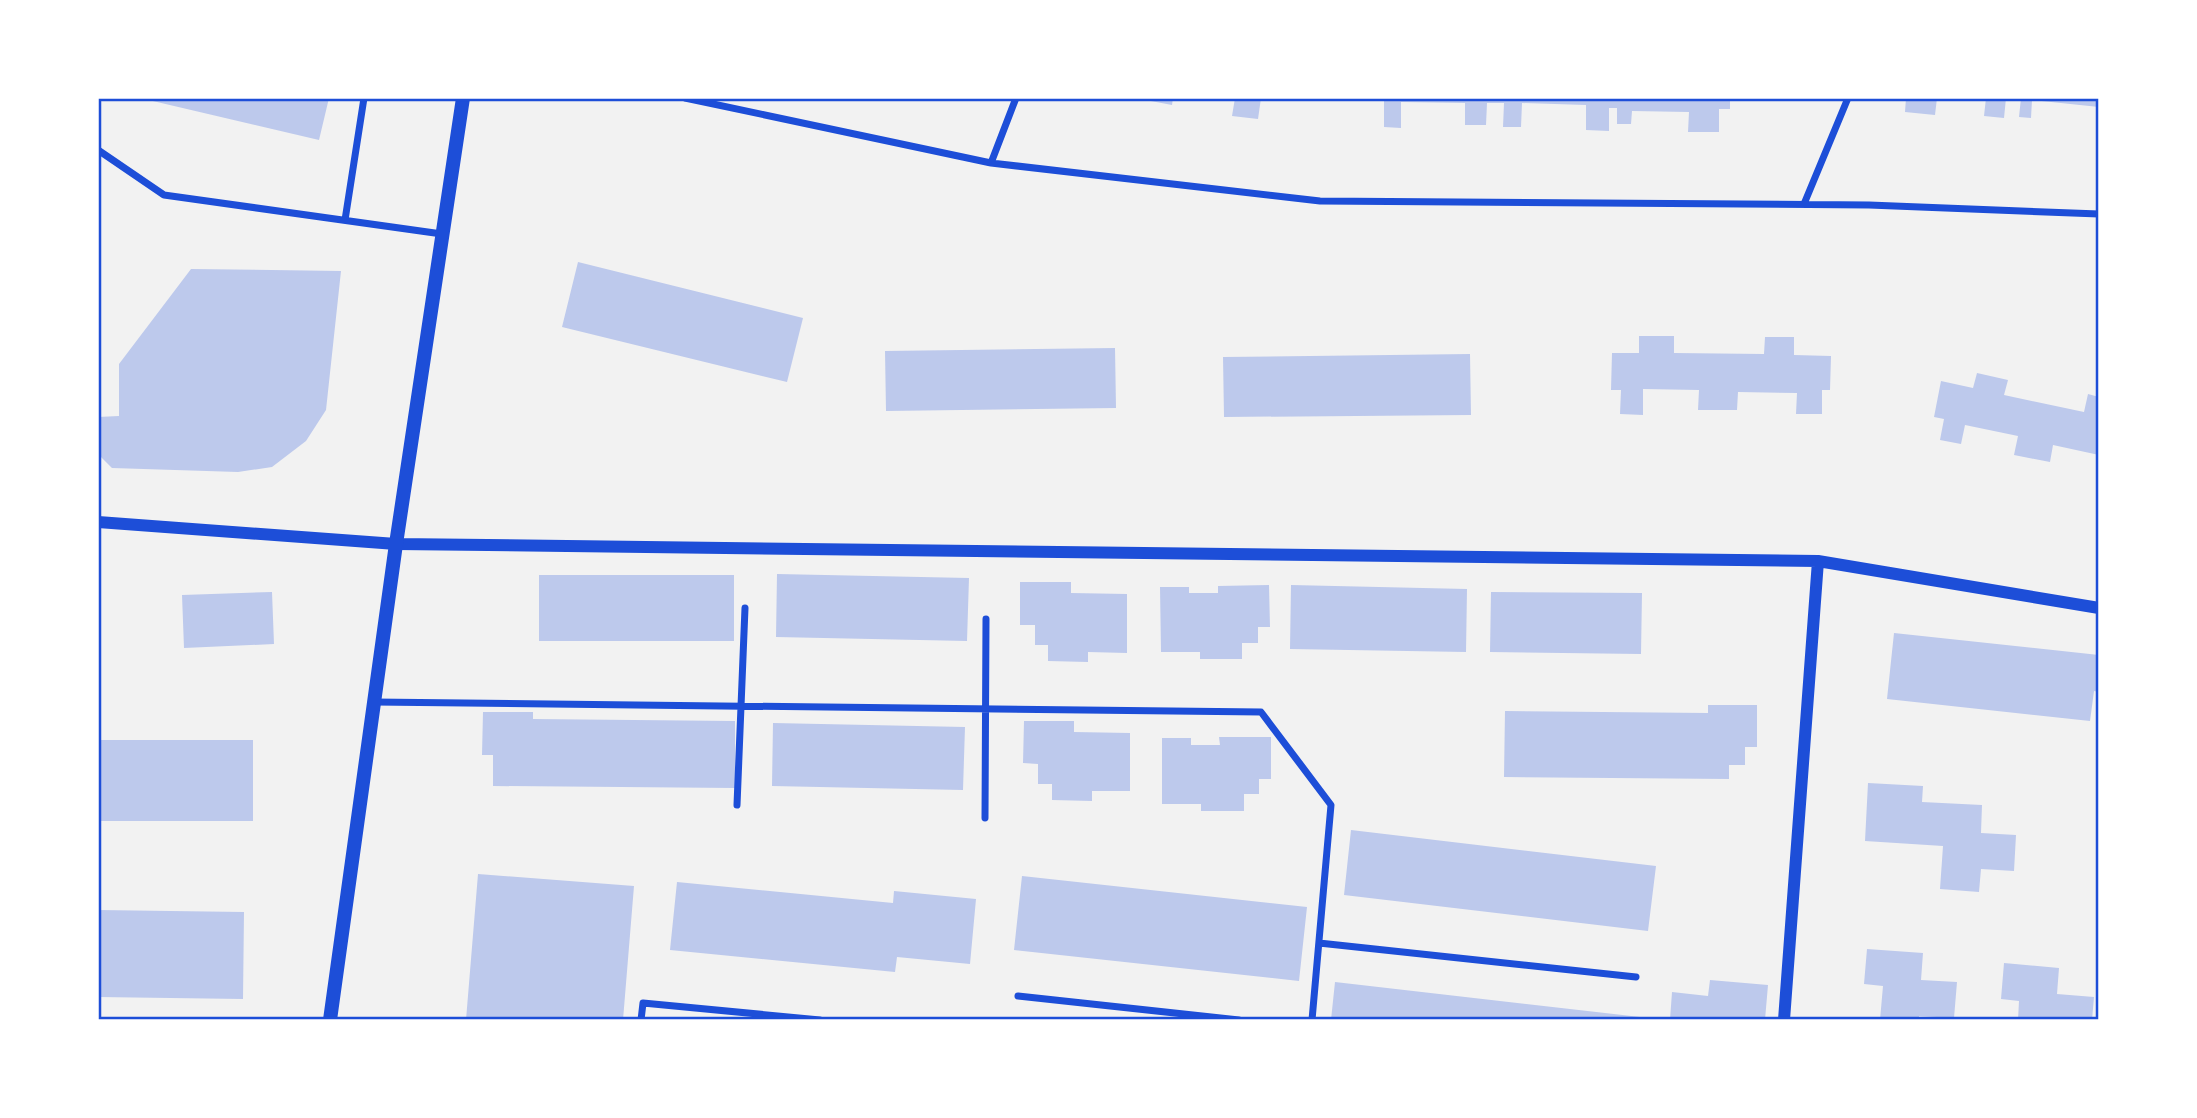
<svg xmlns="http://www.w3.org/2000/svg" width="2197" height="1118" font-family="'DM Sans',sans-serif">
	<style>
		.building { fill: #bdc9ec }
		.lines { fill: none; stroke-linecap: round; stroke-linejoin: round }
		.minor { stroke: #1d4ed8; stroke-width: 7 }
		.tertiary { stroke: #1d4ed8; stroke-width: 12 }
		.secondary { stroke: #1d4ed8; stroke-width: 14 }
		.neatline { fill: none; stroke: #1d4ed8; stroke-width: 2.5 }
	</style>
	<rect width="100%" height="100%" fill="#f2f2f2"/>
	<path class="building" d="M140 98H329L319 140Z
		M1135 98H1173L1172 105Z
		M1235 98H1261L1258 119 1232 116Z
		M1384 98H1730V109H1719V132H1688L1689 112 1632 111 1631 124H1617V108H1609V131L1586 130V105L1522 103 1521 127H1503L1504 103H1487L1486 125H1465V103L1401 102V128L1384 127Z
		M1906 98H1937L1935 115 1905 112Z
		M1986 98H2006L2004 118 1984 116Z
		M2021 98H2099V107L2032 100 2031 118 2019 117Z
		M578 262 803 318 787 382 562 327Z
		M191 269 341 271 326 410 306 441 272 467 238 472 112 468 98 454V417L119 416V364Z
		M1639 336H1674V353L1764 354 1765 337H1794V355L1831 356 1830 390H1822V414H1796L1797 393 1738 392 1737 410H1698L1699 390 1643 389V415L1620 414 1621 390H1611L1612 353H1639Z
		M1115 348 1116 408 886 411 885 351Z
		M1470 354 1471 415 1224 417 1223 357Z
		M1977 373 2008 380 2004 395 2084 412 2088 394 2099 397V455L2053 445 2050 462 2014 455 2018 436 1965 425 1961 444 1940 440 1944 419 1934 417 1941 381 1973 388Z
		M777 574 969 578 967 641 776 637Z
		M539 575H734V641H539Z
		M1020 582H1071V593L1127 594V653L1088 652V662L1048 661V645H1035V625H1020Z
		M1269 585 1270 627H1258V643H1242V659H1200V652H1161L1160 587H1189V593H1218V586Z
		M1291 585 1467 589 1466 652 1290 649Z
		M272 592 274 644 184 648 182 595Z
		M1491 592 1642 593 1641 654 1490 652Z
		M1894 633 2099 655V692L2094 691 2090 721 1887 699Z
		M1708 705H1757V747H1745V765H1729V779L1504 777 1505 711 1708 713Z
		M483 712H533V719L735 721V788L493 786V755H482Z
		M1024 721H1074V732L1130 733V791H1092V801L1052 800V784H1038V764L1023 763Z
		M773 723 965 727 963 790 772 786Z
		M1219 737H1271V779H1259V794H1244V811H1201V804H1162V738H1191V745H1220Z
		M98 740H253V821H98Z
		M1868 783 1923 786 1922 802 1982 805 1981 833 2016 835 2014 871 1981 869 1979 892 1940 889 1943 846 1865 841Z
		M1351 830 1656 866 1648 931 1344 895Z
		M478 874 634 886 623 1020H466Z
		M1022 876 1307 907 1299 981 1014 950Z
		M677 882 893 903 894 891 976 899 970 964 897 957 895 972 670 950Z
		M98 910 244 912 243 999 98 997Z
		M1867 949 1923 953 1921 980 1957 982 1954 1018 1919 1016V1020H1880L1883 986 1864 984Z
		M2004 963 2059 968 2057 994 2094 997 2092 1020H2018L2019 1001 2001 999Z
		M1710 980 1768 985 1765 1020H1670L1672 992 1708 996Z
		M1335 982 1640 1017 1639 1020H1331Z"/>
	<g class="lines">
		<path class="minor" d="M685 98 991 163 1016 98
			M98 150 164 195 442 234
			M991 163 1320 201 1869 205 2099 214
			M1804 204 1848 98
			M345 220 364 98
			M374 702 1261 712 1331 805 1312 1020
			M737 805 745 608
			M985 818 986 619
			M1319 943 1636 977
			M1018 996 1239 1020
			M641 1020 643 1003 820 1020"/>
		<path class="tertiary" d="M98 522 396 544 1818 561 2099 608
			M1784 1020 1818 561"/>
		<path class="secondary" d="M330 1020 396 544 463 98"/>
	</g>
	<rect width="2197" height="1118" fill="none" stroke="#ffffff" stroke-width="200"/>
	<rect x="100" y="100" width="1997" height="918" class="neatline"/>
</svg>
